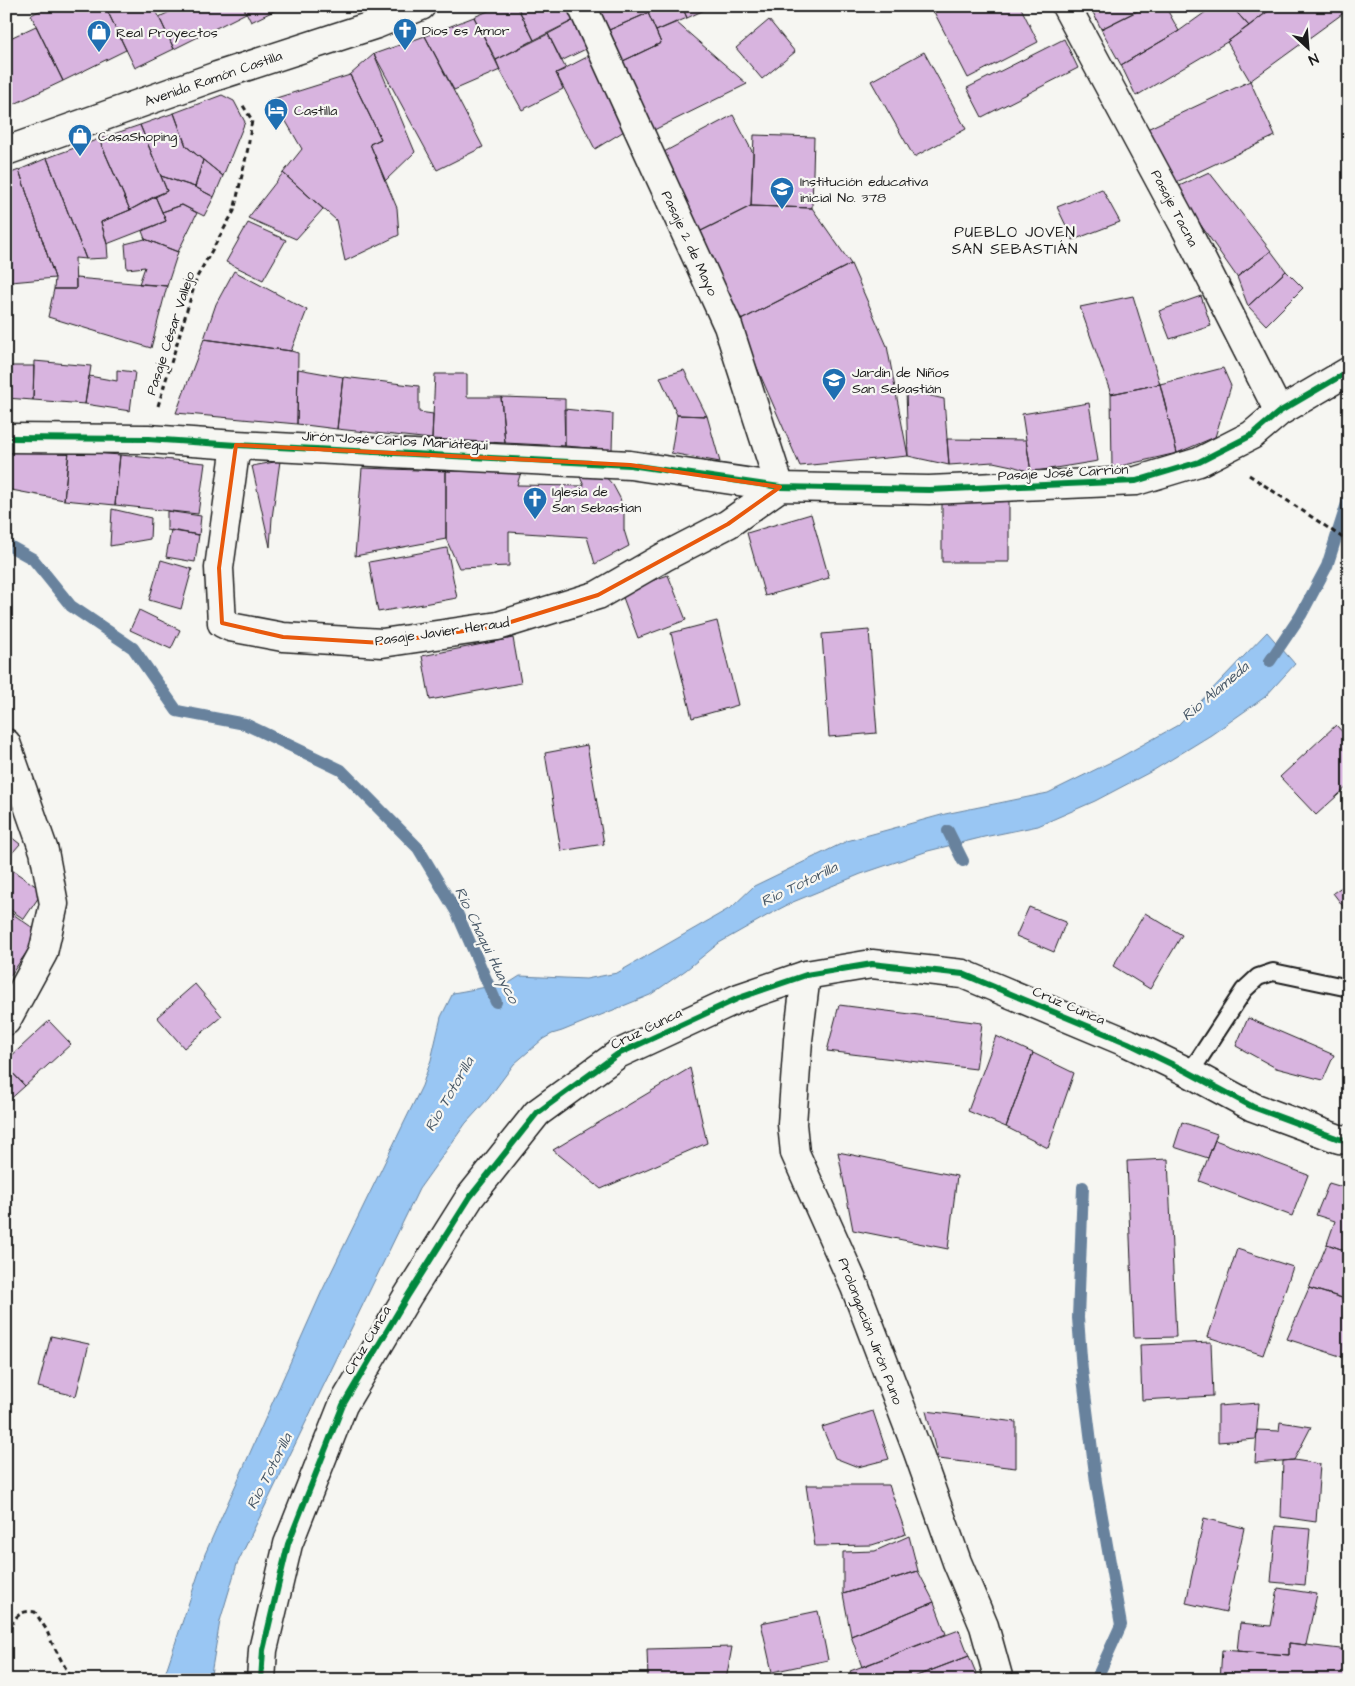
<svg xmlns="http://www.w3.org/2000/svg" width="1355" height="1686" font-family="'Architects Daughter',sans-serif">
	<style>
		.water { fill: #99c6f3; stroke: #67829d }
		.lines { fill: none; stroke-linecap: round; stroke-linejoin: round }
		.stream { stroke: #67829d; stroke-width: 12 }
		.building { fill: #d8b4df; stroke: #1c1c1c }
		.lane-casing { stroke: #1c1c1c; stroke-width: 20 }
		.street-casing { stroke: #1c1c1c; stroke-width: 31 }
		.secondary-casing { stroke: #1c1c1c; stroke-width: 31 }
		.path { stroke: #1c1c1c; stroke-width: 3; stroke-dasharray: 5 4; stroke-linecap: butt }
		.lane { stroke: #f6f6f2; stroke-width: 16 }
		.street { stroke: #f6f6f2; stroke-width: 28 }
		.secondary { stroke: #f6f6f2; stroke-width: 28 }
		.cycleway-casing { stroke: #f6f6f2; stroke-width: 9 }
		.cycleway { stroke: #00873e; stroke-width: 6 }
		.marked { fill: none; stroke: #e8590c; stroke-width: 4; stroke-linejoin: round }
		.labels { text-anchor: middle; stroke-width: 4.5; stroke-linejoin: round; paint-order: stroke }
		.poi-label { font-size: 14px; fill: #1c1c1c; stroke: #f6f6f2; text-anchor: start }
		.street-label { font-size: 14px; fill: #1c1c1c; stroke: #f6f6f2 }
		.neighbourhood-label { font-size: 15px; letter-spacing: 1px; fill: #1c1c1c; stroke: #f6f6f2 }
		.water-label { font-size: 15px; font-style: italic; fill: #485867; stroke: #f6f6f2 }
	</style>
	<rect width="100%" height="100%" fill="#f6f6f2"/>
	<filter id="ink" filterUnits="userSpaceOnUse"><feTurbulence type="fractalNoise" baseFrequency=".02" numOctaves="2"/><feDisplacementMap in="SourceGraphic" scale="10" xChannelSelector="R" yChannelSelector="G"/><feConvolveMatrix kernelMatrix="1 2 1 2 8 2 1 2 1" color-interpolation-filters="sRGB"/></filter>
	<g filter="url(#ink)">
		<path class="water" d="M1267 632 1295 664 1265 697 1211 735 1154 770 1095 801 1038 826 984 837 928 851 861 874 793 902 770 914 719 943 686 970 650 995 562 1031 552 1034 543 1039 514 1064 488 1099 466 1123 419 1189 237 1564 220 1621 210 1680H163L205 1554 322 1291 422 1086 431 1060 441 1017 453 993 509 983 520 976 586 979 617 973 732 907 754 886 847 841 945 814 1048 793 1119 758 1178 725Z"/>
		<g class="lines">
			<path class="stream" d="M6 544 33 559 71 606 133 648 177 711 245 724 341 770 418 848 457 913 496 1002
				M1270 661 1301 615 1327 566 1349 497
				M948 831 963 861
				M1083 1187 1078 1318 1082 1370 1096 1482 1121 1625 1096 1680"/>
		</g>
		<path class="building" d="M49 6H105L126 50 63 81 31 15Z
			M105 6H154L174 49 135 68Z
			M182 6H243L246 13 174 49 159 17Z
			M243 6H284L251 22Z
			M500 6H517L534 40 496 60 474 17Z
			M517 6H572L578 18 534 40Z
			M598 6H645L648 13 609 30Z
			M645 6H682L687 18 656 31Z
			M682 6H713L687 18Z
			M935 6H1020L1038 42 968 78 932 8Z
			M1090 6H1147L1101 29Z
			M1147 6H1165L1179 31 1121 65 1101 29Z
			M1214 6H1231L1249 26 1227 42 1136 96 1121 65 1179 31Z
			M1231 6H1275L1249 26Z
			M1275 6H1349V9L1250 81 1227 42Z
			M648 13 661 43 623 61 609 30Z
			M474 17 500 70 454 90 425 36Z
			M578 18 592 46 561 61 548 34Z
			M769 20 795 52 762 79 736 48Z
			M676 22 747 84 654 130 623 61 661 43 656 31Z
			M36 26 63 81 6 108V40Z
			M548 34 566 69 556 73 563 89 522 110 500 70 496 60Z
			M425 36 483 147 437 170 374 54Z
			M1064 39 1078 68 982 117 967 88Z
			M924 52 966 129 914 157 871 81Z
			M374 54 415 152 385 181 370 144 381 139 350 75Z
			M593 54 629 128 595 149 556 73Z
			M350 75 381 139 370 144 397 208 399 235 345 261 336 220 283 173 302 149 273 99Z
			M1250 81 1275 136 1170 185 1145 130Z
			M222 95 234 101 245 122 223 176 186 146 174 113Z
			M174 113 186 146 203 160 195 187 161 176 140 125Z
			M733 115 753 153 751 206 697 233 664 152Z
			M140 125 167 191 130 210 99 139Z
			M754 135 814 137 812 208 751 206Z
			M99 139 130 210 101 222 107 244 108 258 86 259 47 158Z
			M47 158 86 259 75 258 76 289H54L55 278 19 170Z
			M203 160 223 176 214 197 195 187Z
			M19 170 55 278 11 282 6 268V175Z
			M1209 172 1271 251 1237 277 1175 188Z
			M283 173 323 209 296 239 248 218Z
			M161 176 195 187 214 197 204 216 182 205 162 212 155 196 167 191Z
			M1102 189 1120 222 1073 240 1057 207Z
			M155 196 166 221 107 244 101 222 130 210Z
			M182 205 197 213 178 252 145 239 142 231 166 221 162 212Z
			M751 206 812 208 851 264 737 322 697 233Z
			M248 223 286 240 263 280 226 262Z
			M145 239 178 252 167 286 139 284 145 267 127 269 125 244Z
			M1271 251 1286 271 1248 306 1237 277Z
			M851 264 887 346 908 456 800 466 737 322Z
			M234 271 307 310 291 351 204 339 216 304Z
			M1286 271 1303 288 1266 325 1248 306Z
			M76 278 167 286 151 348 48 317 54 289H76Z
			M1133 296 1160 384 1111 394 1080 307Z
			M1201 296 1211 326 1170 339 1159 311Z
			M204 339 291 351 298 353 297 424 176 413Z
			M34 361 91 366 85 404 33 400Z
			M6 366H34L33 400 6 398Z
			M1223 368 1231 386 1215 437 1177 453 1160 384Z
			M298 369 343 377 337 429 297 424Z
			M117 370 135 372 130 411 85 404 89 376 117 381Z
			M684 370 707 416 677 415 660 377Z
			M435 374H467V397H501L505 443 432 439Z
			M343 377 419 386V412L433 414 432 439 337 429Z
			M1160 384 1177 453 1112 468 1111 394Z
			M906 390 944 399 949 465 908 456Z
			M501 397 565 399V446L505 443Z
			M1089 403 1098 461 1031 472 1022 414Z
			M564 409 613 414 612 450 565 446Z
			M677 415 707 416 720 462 671 453Z
			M947 439 1026 440 1031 472 1012 466 993 462 949 465Z
			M6 445 69 451 64 500 6 489Z
			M69 451 120 455 115 505 64 500Z
			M120 455 205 463 198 514 115 505Z
			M280 461 272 518 270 547 252 466Z
			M362 468 446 471V539L355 556Z
			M446 471 521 472 517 485 584 486 578 472 603 474 613 485 620 498 624 511V530L629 546 595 564 587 537 509 532V566L459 568 446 539Z
			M1009 498V562H942V499Z
			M112 509 151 518 150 539 110 546Z
			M167 511 201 516 199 535 167 530Z
			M811 514 829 578 765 596 747 533Z
			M171 530 199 535 195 562 166 557Z
			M447 548 457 598 378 612 369 562Z
			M161 560 192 569 181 609 149 600Z
			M668 575 686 620 638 638 621 592Z
			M139 610 180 630 171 649 130 630Z
			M717 621 738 705 692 718 671 633Z
			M869 630 877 733 829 737 822 634Z
			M513 638 521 683 430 700 422 656Z
			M1336 725 1349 739V785L1316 815 1280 777Z
			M587 745 604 844 561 851 545 753Z
			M6 833 20 844 6 860Z
			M6 866 43 891 24 919 6 907Z
			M1349 882V914L1333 893Z
			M1029 907 1066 922 1054 952 1016 936Z
			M10 912 40 933 10 976 6 973V917Z
			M1145 913 1182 935 1150 989 1113 966Z
			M195 984 222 1016 184 1048 157 1017Z
			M839 1005 982 1023 976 1069 827 1051Z
			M1248 1018 1334 1055 1323 1080 1276 1068 1236 1046Z
			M49 1021 71 1044 25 1086 6 1066V1061Z
			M996 1036 1033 1053 1006 1127 968 1111Z
			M1033 1053 1074 1073 1048 1148 1006 1127Z
			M6 1066 25 1086 6 1103Z
			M690 1068 707 1143 601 1189 553 1150Z
			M1182 1122 1217 1134 1208 1158 1174 1147Z
			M1215 1140 1308 1175 1292 1216 1199 1181Z
			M838 1152 957 1176 948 1249 853 1230Z
			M1168 1159 1176 1337 1134 1338 1127 1161Z
			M1329 1183 1349 1189V1252L1327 1244 1335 1221 1316 1215Z
			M1327 1244 1349 1252V1300L1309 1288Z
			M1237 1249 1293 1267 1263 1355 1208 1337Z
			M1309 1288 1349 1300V1343L1343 1357 1287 1339Z
			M51 1336 89 1344 76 1396 38 1387Z
			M1211 1342 1213 1396 1142 1400 1140 1345Z
			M1259 1403 1256 1439 1218 1442V1406Z
			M873 1411 889 1459 858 1467 835 1458 822 1427Z
			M926 1411 1016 1422V1468L938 1459Z
			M1280 1422 1311 1427 1294 1460 1255 1463 1257 1430 1279 1431Z
			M1294 1460 1320 1464 1316 1522 1281 1517 1283 1461Z
			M806 1485H889L906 1534 872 1545 815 1546Z
			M1204 1518 1244 1528 1226 1612 1186 1603Z
			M1276 1526 1310 1529 1305 1585 1271 1582Z
			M909 1536 918 1571 843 1594V1552L875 1551Z
			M918 1571 934 1602 851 1636 843 1594Z
			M1278 1588 1317 1594 1306 1645 1289 1643V1655L1237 1651 1240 1623 1271 1626Z
			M934 1602 946 1634 862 1667 851 1636Z
			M818 1611 828 1660 772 1672 761 1623Z
			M959 1630 969 1656 906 1680H854L850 1671Z
			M1289 1643 1349 1650V1680H1220L1222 1650 1289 1655Z
			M732 1647 726 1680H648L647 1649Z
			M969 1656 979 1680H906Z"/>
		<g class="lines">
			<defs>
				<path id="lane" d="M1188 1072 1199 1059 1244 990 1258 977 1273 972 1349 988"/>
				<path id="street" d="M582 6 728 326 780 487
					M1066 6 1186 229 1279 412
					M6 438 148 439 236 445 630 465 780 487 929 490 1136 481 1199 462 1252 435 1279 412 1349 371
					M236 445 219 568 222 623 230 627 283 637 382 643 498 626 598 595 664 557 728 524 780 487
					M6 743 44 851 54 904 43 953 6 1021
					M806 975 798 1040 792 1124 795 1153 855 1287 918 1452 957 1562 984 1626 999 1680"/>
				<path id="secondary" d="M6 151 217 76 377 24 421 6
					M261 1680 263 1650 288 1544 343 1405 407 1297 470 1197 537 1113 618 1054 739 998 806 975 872 964 963 974 1128 1043 1188 1072 1253 1107 1339 1139 1349 1140"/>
			</defs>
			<use href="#lane" class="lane-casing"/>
			<use href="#street" class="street-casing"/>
			<use href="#secondary" class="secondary-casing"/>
			<path class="path" d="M158 406 197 277 234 211 248 148 252 120 242 104
				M1249 475 1349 542
				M6 1633C15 1620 17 1609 35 1612L46 1629 52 1643 72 1680"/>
			<use href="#lane" class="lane"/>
			<use href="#street" class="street"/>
			<use href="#secondary" class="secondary"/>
			<defs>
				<path id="cycleway" d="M6 438 148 439 236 445 630 465 780 487 929 490 1136 481 1199 462 1252 435 1279 412 1349 371
					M261 1680 263 1650 288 1544 343 1405 407 1297 470 1197 537 1113 618 1054 739 998 806 975 872 964 963 974 1128 1043 1188 1072 1253 1107 1339 1139 1349 1140"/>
			</defs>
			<use href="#cycleway" class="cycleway-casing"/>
			<use href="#cycleway" class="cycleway"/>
		</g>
	</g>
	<path class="marked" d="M236 445 630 465 780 487 728 524 598 595 498 626 382 643 283 637 222 623 219 568Z"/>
	<defs>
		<symbol id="church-pin" viewBox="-11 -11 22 30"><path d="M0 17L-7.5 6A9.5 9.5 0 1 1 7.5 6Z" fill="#1f6fb2" stroke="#f6f6f2"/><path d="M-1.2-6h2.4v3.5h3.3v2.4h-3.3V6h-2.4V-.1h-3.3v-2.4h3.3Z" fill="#fff"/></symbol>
		<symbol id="shop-pin" viewBox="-11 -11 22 30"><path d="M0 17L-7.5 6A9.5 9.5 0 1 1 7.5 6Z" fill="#1f6fb2" stroke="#f6f6f2"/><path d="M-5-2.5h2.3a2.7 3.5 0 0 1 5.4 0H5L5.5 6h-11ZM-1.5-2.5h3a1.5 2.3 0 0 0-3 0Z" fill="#fff"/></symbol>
		<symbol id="hotel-pin" viewBox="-11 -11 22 30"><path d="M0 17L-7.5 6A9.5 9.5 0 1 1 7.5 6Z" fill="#1f6fb2" stroke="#f6f6f2"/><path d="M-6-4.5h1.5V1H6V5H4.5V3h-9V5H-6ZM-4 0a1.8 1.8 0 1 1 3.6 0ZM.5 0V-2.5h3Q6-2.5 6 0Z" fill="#fff"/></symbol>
		<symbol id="school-pin" viewBox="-11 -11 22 30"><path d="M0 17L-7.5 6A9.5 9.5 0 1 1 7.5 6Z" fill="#1f6fb2" stroke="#f6f6f2"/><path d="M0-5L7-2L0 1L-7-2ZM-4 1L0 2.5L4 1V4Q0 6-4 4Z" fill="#fff"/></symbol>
	</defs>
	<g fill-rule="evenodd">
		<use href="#church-pin" x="391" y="16" width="28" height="38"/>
		<use href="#shop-pin" x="85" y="18" width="28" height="38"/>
		<use href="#hotel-pin" x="262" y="96" width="28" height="38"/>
		<use href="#shop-pin" x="66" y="122" width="28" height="38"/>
		<use href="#school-pin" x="768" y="175" width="28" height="38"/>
		<use href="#school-pin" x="820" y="366" width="28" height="38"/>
		<use href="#church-pin" x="521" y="485" width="28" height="38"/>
	</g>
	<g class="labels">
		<g class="poi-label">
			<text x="422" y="35">Dios es Amor</text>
			<text x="116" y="37">Real Proyectos</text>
			<text x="294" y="115">Castilla</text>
			<text x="98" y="141">CasaShoping</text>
			<text x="800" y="186">Institución educativa<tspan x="800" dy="16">inicial No. 378</tspan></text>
			<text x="852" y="377">Jardín de Niños<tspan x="852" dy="16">San Sebastián</tspan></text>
			<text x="552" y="496">Iglesia de<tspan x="552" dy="16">San Sebastian</tspan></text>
		</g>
		<g class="street-label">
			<text transform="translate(213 78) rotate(-19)" y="5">Avenida Ramón Castilla</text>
			<text transform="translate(1175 208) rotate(62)" y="5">Pasaje Tacna</text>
			<text transform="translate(690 243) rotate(65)" y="5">Pasaje 2 de Mayo</text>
			<text transform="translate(170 333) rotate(-72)" y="5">Pasaje César Vallejo</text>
			<text transform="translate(395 440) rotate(3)" y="5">Jirón José Carlos Mariátegui</text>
			<text transform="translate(1063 472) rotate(-3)" y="5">Pasaje José Carrión</text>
			<text transform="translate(442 631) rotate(-8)" y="5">Pasaje Javier Heraud</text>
			<text transform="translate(1069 1005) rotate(23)" y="5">Cruz Cunca</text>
			<text transform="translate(646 1028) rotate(-26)" y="5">Cruz Cunca</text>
			<text transform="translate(871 1331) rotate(69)" y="5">Prolongación Jirón Puno</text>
			<text transform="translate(367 1340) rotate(-59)" y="5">Cruz Cunca</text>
		</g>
		<g class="neighbourhood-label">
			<text x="1015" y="237">PUEBLO JOVEN<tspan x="1015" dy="17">SAN SEBASTIÁN</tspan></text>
		</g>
		<g class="water-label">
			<text transform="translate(1215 691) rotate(-40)" y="5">Rio Alameda</text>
			<text transform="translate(799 884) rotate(-26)" y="5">Rio Totorilla</text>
			<text transform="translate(487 945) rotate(64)" y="5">Río Chaqui Huayco</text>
			<text transform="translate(449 1094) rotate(-60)" y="5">Rio Totorilla</text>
			<text transform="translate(269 1471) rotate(-63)" y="5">Rio Totorilla</text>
		</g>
	</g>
	<rect width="1355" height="1686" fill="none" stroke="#f6f6f2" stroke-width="25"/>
	<rect x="12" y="12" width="1330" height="1661" fill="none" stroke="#1c1c1c" stroke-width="2" filter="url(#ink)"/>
	<g transform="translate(1308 48) rotate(154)" stroke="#f6f6f2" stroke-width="4" paint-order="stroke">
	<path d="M0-4L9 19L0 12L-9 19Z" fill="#1c1c1c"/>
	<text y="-8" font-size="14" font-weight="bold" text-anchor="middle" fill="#1c1c1c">N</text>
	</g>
</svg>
